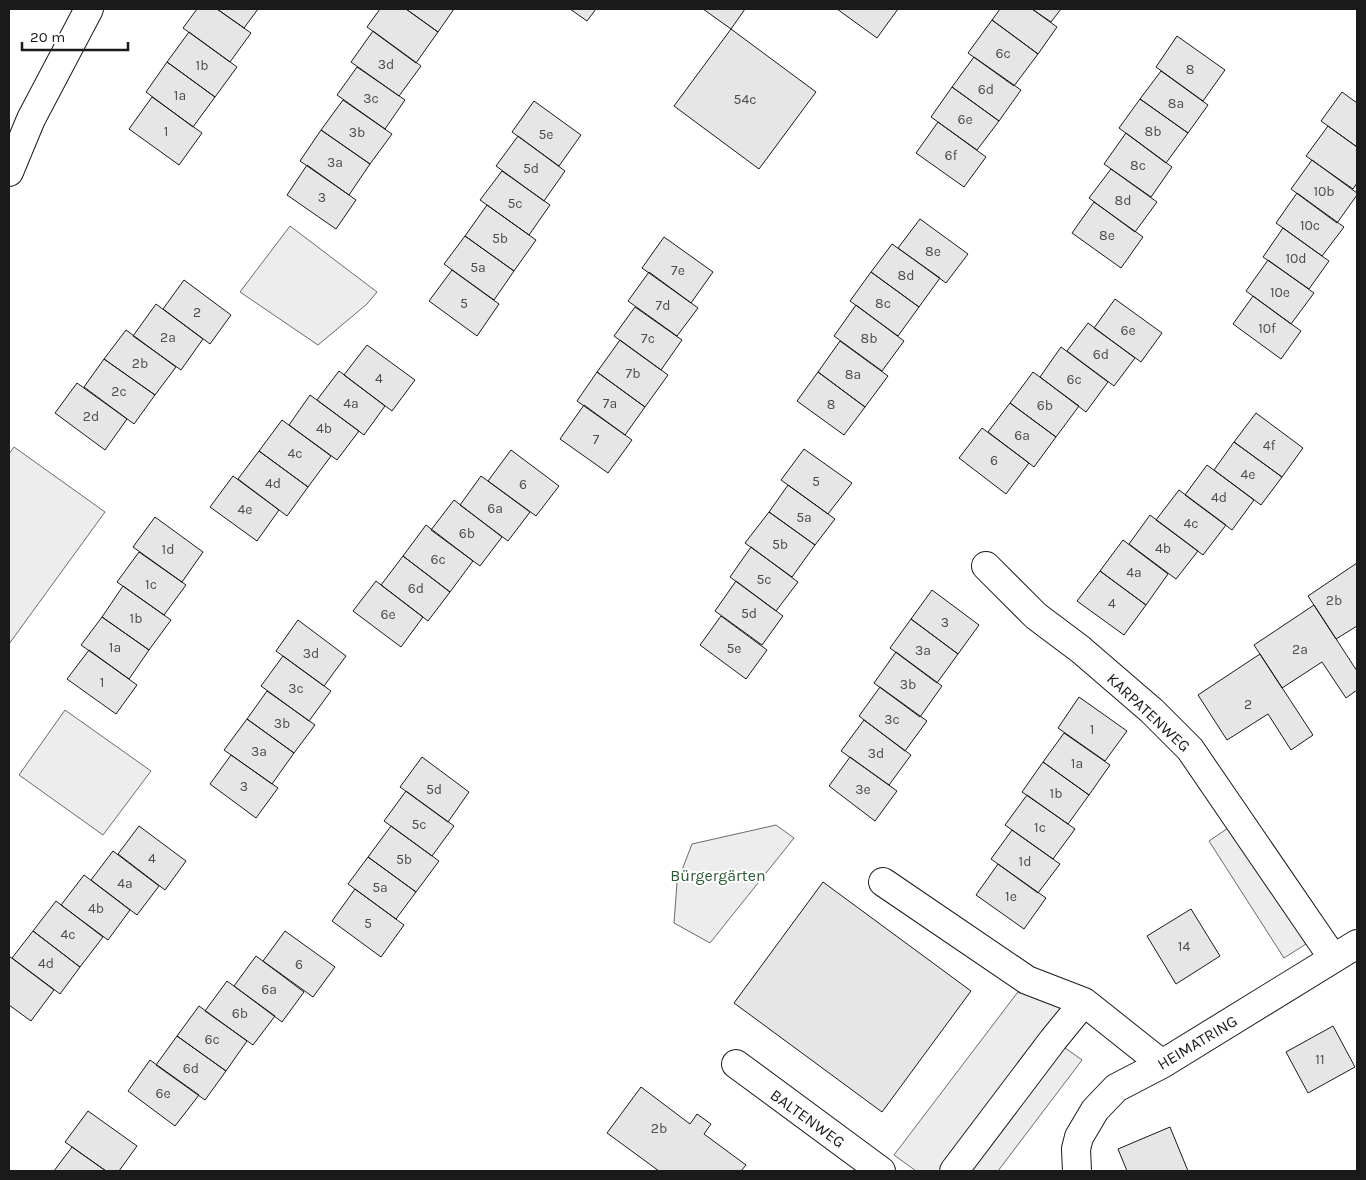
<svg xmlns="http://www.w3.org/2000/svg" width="1366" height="1180" font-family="Karla,sans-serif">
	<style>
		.built { fill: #ededed; stroke: #6a6a6a }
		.building { fill: #e6e6e6; stroke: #1a1a1a }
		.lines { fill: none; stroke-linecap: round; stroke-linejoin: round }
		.street-casing { stroke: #1a1a1a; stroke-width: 30 }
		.street { stroke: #fff; stroke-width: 28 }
		.labels { text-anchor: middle; stroke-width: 4; stroke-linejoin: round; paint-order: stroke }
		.number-label { font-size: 14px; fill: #4d4d4d }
		.street-label { font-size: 16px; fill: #1a1a1a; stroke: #fff }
		.park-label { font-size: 16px; fill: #2b5a34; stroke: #fff }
	</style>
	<rect width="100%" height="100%" fill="#fff"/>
	<path class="built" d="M290 226 377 292 367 304 318 345 240 292Z
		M14 447 105 512 9 644V454Z
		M65 710 151 771 103 835 19 775Z
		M776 825 794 838 710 943 674 923 677 883 692 844Z
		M1231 826 1306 944 1284 958 1209 841Z
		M1027 980 1073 1015 1054 1040 1082 1060 998 1171H916L894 1155Z"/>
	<path class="building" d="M197 9H217L251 33 230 62 183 28Z
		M217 9H258L244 28Z
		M380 9H406L438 32 416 63 367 27Z
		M406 9H454L438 32Z
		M570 9H596L587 21Z
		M703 9H745L731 29Z
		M837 9H898L877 38Z
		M1000 9H1032L1057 27 1038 54 992 20Z
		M1032 9H1061L1051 22Z
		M992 20 1038 54 1014 86 968 53Z
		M731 29 816 92 759 169 674 106Z
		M373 31 421 66 399 96 351 62Z
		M189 32 237 67 215 97 167 62Z
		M1177 36 1225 70 1203 101 1156 67Z
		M974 57 1021 90 999 121 952 87Z
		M167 62 215 97 193 127 146 92Z
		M357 67 405 100 385 129 337 95Z
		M1161 71 1208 105 1188 133 1140 99Z
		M952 87 999 121 977 150 931 117Z
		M1342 92 1357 103V147L1321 121Z
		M152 97 202 133 179 165 129 129Z
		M1140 99 1188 133 1166 163 1119 128Z
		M343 100 392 134 370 164 321 130Z
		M534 101 581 135 559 166 512 132Z
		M938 122 986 157 964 187 916 153Z
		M1328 126 1357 147V183L1353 189 1306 156Z
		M321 130 370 164 349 195 300 161Z
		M1126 133 1172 167 1151 197 1104 164Z
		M518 136 565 171 544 201 496 166Z
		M1312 160 1357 193V195L1337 223 1291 189Z
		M307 165 356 200 336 229 287 195Z
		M1111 169 1157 202 1135 232 1089 198Z
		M502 171 550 205 529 235 480 200Z
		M1297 193 1344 227 1322 256 1276 223Z
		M1094 202 1143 237 1121 268 1072 233Z
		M487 205 536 240 514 271 465 236Z
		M920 219 968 254 946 283 898 248Z
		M1283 228 1329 261 1309 289 1263 257Z
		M465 236 514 271 494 300 444 264Z
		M664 237 713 272 691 303 642 268Z
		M892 244 940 278 919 307 871 272Z
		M1268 260 1314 293 1291 324 1246 291Z
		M452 270 499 304 477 336 429 301Z
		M649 272 698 308 677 336 628 301Z
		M871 272 919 307 898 336 850 301Z
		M184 280 231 315 210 344 163 309Z
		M1253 296 1301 331 1281 359 1233 324Z
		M1115 299 1162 333 1141 362 1094 328Z
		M156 304 203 339 181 370 133 336Z
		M856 305 904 341 882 371 834 336Z
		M635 307 682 340 661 370 614 336Z
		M1088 323 1135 358 1114 386 1067 351Z
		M126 330 176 367 155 395 104 359Z
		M620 340 668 375 645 407 597 372Z
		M840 341 888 376 865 407 818 372Z
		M367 345 415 380 392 411 344 375Z
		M1061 347 1108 382 1086 412 1040 377Z
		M104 359 155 395 134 424 84 387Z
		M339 371 385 406 364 435 317 400Z
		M597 372 645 407 625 435 577 401Z
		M818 372 865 407 844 435 797 401Z
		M1033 372 1079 406 1056 437 1010 403Z
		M77 383 127 419 105 450 55 413Z
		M310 395 359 431 337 460 289 425Z
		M1010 403 1056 437 1034 467 988 432Z
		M584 405 632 440 608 473 560 439Z
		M1256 413 1303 448 1282 477 1234 442Z
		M282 420 331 456 308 487 259 451Z
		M982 428 1029 463 1006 494 959 458Z
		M1234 442 1282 477 1261 505 1214 470Z
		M804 449 852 483 828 514 781 480Z
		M511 450 559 486 536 516 488 481Z
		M259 451 308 487 287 516 238 479Z
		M1207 465 1254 500 1232 530 1185 495Z
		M233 476 279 510 257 541 210 507Z
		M481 476 530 512 508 541 460 505Z
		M788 485 835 519 815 545 769 512Z
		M1179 490 1226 525 1203 555 1156 520Z
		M454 500 502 537 480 566 431 530Z
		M769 512 815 545 792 577 745 543Z
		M1150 515 1198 551 1176 579 1129 544Z
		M155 517 203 552 182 582 133 547Z
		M426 525 473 561 450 592 403 556Z
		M1123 540 1168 574 1146 605 1100 571Z
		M751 547 798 582 776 611 730 577Z
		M139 552 186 585 164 615 117 582Z
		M403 556 450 592 428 621 381 585Z
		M1357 563V626L1336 639 1308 596Z
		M1100 571 1146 605 1124 635 1077 601Z
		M376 581 423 617 401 647 353 611Z
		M736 581 783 616 762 645 715 611Z
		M123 586 171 620 149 650 102 617Z
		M932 590 979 625 958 654 911 619Z
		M1314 605 1357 671V690L1346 698 1322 662 1282 688 1254 645Z
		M721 616 767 650 746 679 700 645Z
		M102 617 149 650 129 679 81 645Z
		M911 619 958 654 937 683 890 648Z
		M298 620 346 656 324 686 276 651Z
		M89 650 137 685 116 714 67 679Z
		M896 652 942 686 920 717 874 683Z
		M1260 654 1313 735 1291 750 1268 714 1227 740 1198 695Z
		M283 656 331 691 309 721 261 686Z
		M880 687 927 721 905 751 859 716Z
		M267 691 315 725 294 753 247 719Z
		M1079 697 1127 731 1105 761 1058 728Z
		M247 719 294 753 272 784 224 750Z
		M864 720 911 755 889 785 841 751Z
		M1064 733 1110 765 1089 795 1043 762Z
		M231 755 278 788 256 818 210 784Z
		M422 757 469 792 448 822 400 787Z
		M850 757 897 791 875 821 829 786Z
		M1043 762 1089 795 1068 824 1022 792Z
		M406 791 454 826 432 856 384 821Z
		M1027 795 1075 829 1053 859 1005 825Z
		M139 826 186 861 165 890 118 854Z
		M391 826 439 861 416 892 368 857Z
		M1012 830 1060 864 1038 893 991 859Z
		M113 851 159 886 137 915 91 880Z
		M368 857 416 892 396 919 348 884Z
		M998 864 1046 898 1024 929 976 895Z
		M84 875 130 910 108 940 61 905Z
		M823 882 971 991 882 1112 734 1003Z
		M355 889 404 925 381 957 332 921Z
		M56 901 103 937 80 967 33 931Z
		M1191 909 1220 956 1176 984 1147 936Z
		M33 931 80 967 60 994 12 958Z
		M285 931 335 967 313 997 263 961Z
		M9 956 54 990 31 1021 9 1005Z
		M256 956 304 992 282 1022 234 986Z
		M227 981 275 1016 253 1045 205 1011Z
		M199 1006 247 1041 226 1071 177 1036Z
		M1333 1026 1355 1067 1308 1093 1286 1052Z
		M177 1036 226 1071 205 1100 156 1065Z
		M150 1060 199 1095 175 1126 128 1091Z
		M641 1087 690 1124 697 1114 711 1124 704 1134 746 1165 741 1171H659L607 1133Z
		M88 1111 137 1146 119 1171H106L65 1142Z
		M1170 1127 1188 1171H1127L1118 1149Z
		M72 1147 106 1171H54Z"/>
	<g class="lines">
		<defs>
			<path id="street" d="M9 172 31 119 89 9
				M986 566 1036 616 1080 649 1152 711 1190 749 1333 958
				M883 882 1027 980 1084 1002 1162 1064
				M736 1064 881 1171
				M954 1171 1053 1040 1084 1002
				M1077 1171 1076 1149 1079 1137 1095 1110 1116 1088 1162 1064 1357 944"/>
		</defs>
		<use href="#street" class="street-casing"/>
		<use href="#street" class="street"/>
	</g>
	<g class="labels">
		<g class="number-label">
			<text x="1003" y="58">6c</text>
			<text x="386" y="69">3d</text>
			<text x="202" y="70">1b</text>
			<text x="1190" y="74">8</text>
			<text x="986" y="94">6d</text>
			<text x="180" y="100">1a</text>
			<text x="371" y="103">3c</text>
			<text x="745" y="104">54c</text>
			<text x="1176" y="108">8a</text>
			<text x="965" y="124">6e</text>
			<text x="166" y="136">1</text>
			<text x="1153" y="136">8b</text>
			<text x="357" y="137">3b</text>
			<text x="546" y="139">5e</text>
			<text x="951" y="160">6f</text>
			<text x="335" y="167">3a</text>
			<text x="1138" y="170">8c</text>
			<text x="531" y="173">5d</text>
			<text x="1324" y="196">10b</text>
			<text x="322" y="202">3</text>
			<text x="1123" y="205">8d</text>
			<text x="515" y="208">5c</text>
			<text x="1310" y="230">10c</text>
			<text x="1107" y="240">8e</text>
			<text x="500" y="243">5b</text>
			<text x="933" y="256">8e</text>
			<text x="1296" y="263">10d</text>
			<text x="478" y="272">5a</text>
			<text x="678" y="275">7e</text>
			<text x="906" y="280">8d</text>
			<text x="1280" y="297">10e</text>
			<text x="464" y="308">5</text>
			<text x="883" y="308">8c</text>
			<text x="663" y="310">7d</text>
			<text x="197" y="317">2</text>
			<text x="1267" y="333">10f</text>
			<text x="1128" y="335">6e</text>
			<text x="168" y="342">2a</text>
			<text x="648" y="343">7c</text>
			<text x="869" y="343">8b</text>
			<text x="1101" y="359">6d</text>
			<text x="140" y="368">2b</text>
			<text x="633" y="378">7b</text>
			<text x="853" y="379">8a</text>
			<text x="379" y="383">4</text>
			<text x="1074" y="384">6c</text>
			<text x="119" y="396">2c</text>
			<text x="351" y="408">4a</text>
			<text x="610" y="408">7a</text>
			<text x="831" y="409">8</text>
			<text x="1045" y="410">6b</text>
			<text x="91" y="421">2d</text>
			<text x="324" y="433">4b</text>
			<text x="1022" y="440">6a</text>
			<text x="596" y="444">7</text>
			<text x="1269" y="450">4f</text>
			<text x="295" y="458">4c</text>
			<text x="994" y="465">6</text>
			<text x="1248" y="479">4e</text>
			<text x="816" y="486">5</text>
			<text x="273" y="488">4d</text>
			<text x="523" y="489">6</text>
			<text x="1219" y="502">4d</text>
			<text x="495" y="513">6a</text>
			<text x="245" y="514">4e</text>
			<text x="804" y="522">5a</text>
			<text x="1191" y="528">4c</text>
			<text x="467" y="538">6b</text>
			<text x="780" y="549">5b</text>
			<text x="1163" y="553">4b</text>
			<text x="168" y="554">1d</text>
			<text x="438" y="564">6c</text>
			<text x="1134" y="577">4a</text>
			<text x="764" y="584">5c</text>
			<text x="151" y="589">1c</text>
			<text x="416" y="593">6d</text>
			<text x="1334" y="605">2b</text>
			<text x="1112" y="608">4</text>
			<text x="749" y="618">5d</text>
			<text x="388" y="619">6e</text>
			<text x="136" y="623">1b</text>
			<text x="945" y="627">3</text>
			<text x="115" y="652">1a</text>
			<text x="734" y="653">5e</text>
			<text x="1300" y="654">2a</text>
			<text x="923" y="655">3a</text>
			<text x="311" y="658">3d</text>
			<text x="102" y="687">1</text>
			<text x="908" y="689">3b</text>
			<text x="296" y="693">3c</text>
			<text x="1248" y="709">2</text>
			<text x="892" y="724">3c</text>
			<text x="282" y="728">3b</text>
			<text x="1092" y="734">1</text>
			<text x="259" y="756">3a</text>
			<text x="876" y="758">3d</text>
			<text x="1077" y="768">1a</text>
			<text x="244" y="791">3</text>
			<text x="434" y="794">5d</text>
			<text x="863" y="794">3e</text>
			<text x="1056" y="798">1b</text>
			<text x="419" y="829">5c</text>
			<text x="1040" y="832">1c</text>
			<text x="152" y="863">4</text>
			<text x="404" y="864">5b</text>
			<text x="1025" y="866">1d</text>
			<text x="125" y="888">4a</text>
			<text x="380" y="892">5a</text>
			<text x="1011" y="901">1e</text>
			<text x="96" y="913">4b</text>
			<text x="368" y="928">5</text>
			<text x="68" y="939">4c</text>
			<text x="1184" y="951">14</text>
			<text x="46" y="968">4d</text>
			<text x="299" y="969">6</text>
			<text x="269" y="994">6a</text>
			<text x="240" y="1018">6b</text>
			<text x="212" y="1044">6c</text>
			<text x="1320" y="1064">11</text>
			<text x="191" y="1073">6d</text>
			<text x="163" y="1098">6e</text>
			<text x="659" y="1133">2b</text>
		</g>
		<g class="street-label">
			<text transform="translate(1149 712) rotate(43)" y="6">KARPATENWEG</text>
			<text transform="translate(1197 1042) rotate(-31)" y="6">HEIMATRING</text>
			<text transform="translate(808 1118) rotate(36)" y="6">BALTENWEG</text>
		</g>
		<g class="park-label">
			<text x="718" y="881">Bürgergärten</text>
		</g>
	</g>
	<rect width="1366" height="1180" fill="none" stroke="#1a1a1a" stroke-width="20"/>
	<path d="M22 42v8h106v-8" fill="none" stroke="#1a1a1a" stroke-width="2.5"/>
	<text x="30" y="42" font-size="15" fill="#1a1a1a" stroke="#ffffff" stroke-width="4" paint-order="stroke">20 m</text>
</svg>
